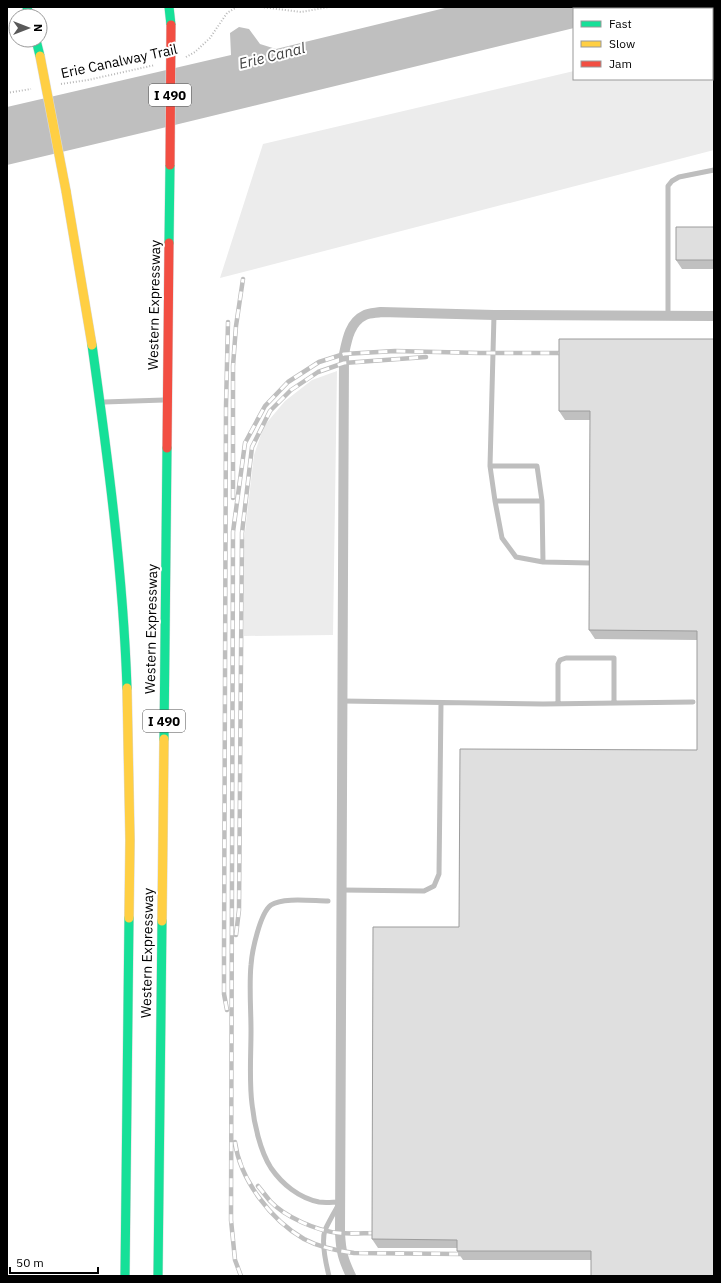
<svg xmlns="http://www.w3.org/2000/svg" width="721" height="1283" font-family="'IBM Plex Sans',sans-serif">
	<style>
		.green { fill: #ececec }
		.water { fill: #bfbfbf }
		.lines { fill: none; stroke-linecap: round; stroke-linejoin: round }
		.fast-casing { stroke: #dbdbdb; stroke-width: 10 }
		.slow-casing { stroke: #dbdbdb; stroke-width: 10 }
		.jam-casing { stroke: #dbdbdb; stroke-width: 10 }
		.path { stroke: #b9b9b9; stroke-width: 2; stroke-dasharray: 1 2; stroke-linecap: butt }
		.lane { stroke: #bebebe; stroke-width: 5 }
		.street { stroke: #bebebe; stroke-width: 10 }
		.fast { stroke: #16e098; stroke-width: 9 }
		.slow { stroke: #ffcf43; stroke-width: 9 }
		.jam { stroke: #f24e42; stroke-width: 9 }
		.rail-casing { stroke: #bebebe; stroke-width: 4.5 }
		.rail { stroke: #fff; stroke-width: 3; stroke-dasharray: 9; stroke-linecap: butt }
		.slow-bridge-casing { stroke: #dbdbdb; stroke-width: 10; stroke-linecap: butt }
		.jam-bridge-casing { stroke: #dbdbdb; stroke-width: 10; stroke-linecap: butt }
		.slow-bridge { stroke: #ffcf43; stroke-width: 9 }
		.jam-bridge { stroke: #f24e42; stroke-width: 9 }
		.wall { fill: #c0c0c0 }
		.building { fill: #dfdfdf; stroke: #9c9c9c }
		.labels { text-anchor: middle; stroke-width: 4; stroke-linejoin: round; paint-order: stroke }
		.shield { fill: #fff; stroke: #4c4c4c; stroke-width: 1 }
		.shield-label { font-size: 13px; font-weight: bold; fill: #000 }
		.street-label { font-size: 14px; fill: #000; stroke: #fff }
		.water-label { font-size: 15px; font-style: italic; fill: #444; stroke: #fff }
	</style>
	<rect width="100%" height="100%" fill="#fff"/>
	<path class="green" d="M712 38H714V150L220 278 263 144 574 71V79H712Z
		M337 371 333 635 244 636V541L254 455 264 426 285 401 312 380Z"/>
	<path class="water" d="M449 7H659L651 9H574V28L150 131 7 165V107L231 55 230 33 239 27 249 29 260 44 276 49Z"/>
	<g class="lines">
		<defs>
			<path id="fast" d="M27 7 29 16
				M169 7 171 25
				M36 40 40 56
				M169 243 170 165
				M92 345C108 459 123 573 127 688
				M164 739 167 448
				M125 1276 129 918
				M158 1276 162 921"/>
			<path id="slow" d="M66 191 92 345
				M127 688 130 840 129 918
				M162 921 164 739"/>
			<path id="jam" d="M167 448 169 243"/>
		</defs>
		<use href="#fast" class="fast-casing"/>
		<use href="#slow" class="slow-casing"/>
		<use href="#jam" class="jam-casing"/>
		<path class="path" d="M261 7 301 12 329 7
			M186 57 195 52 210 38 227 13 237 7
			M61 84 88 80 155 65
			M7 93 31 89"/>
		<path class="lane" d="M668 316V186L672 181 679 177 714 170
			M104 402 164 400
			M490 466H537L542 501H495L490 466 494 315
			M495 501 502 538 516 557 543 562 590 563
			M542 501 543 562
			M342 701 543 704 693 702
			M558 704V664L560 660 566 658H614V703
			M342 890 424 891 434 886 439 874 441 703
			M328 901C313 901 283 897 271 905 260 913 252 951 251 965 249 985 251 1010 251 1031 251 1055 249 1081 252 1104 254 1123 260 1151 271 1168 282 1184 299 1198 319 1202 326 1203 333 1202 340 1202 335 1211 329 1221 325 1230 321 1242 326 1264 329 1276"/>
		<path class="street" d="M351 1276C343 1259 341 1252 340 1233L344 354C347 339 350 322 365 315 369 313 376 313 381 312L494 315 714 316"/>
		<use href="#fast" class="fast"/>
		<use href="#slow" class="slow"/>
		<use href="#jam" class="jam"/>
		<defs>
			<path id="rail" d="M233 498V366L236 326 243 279
				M236 935 239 910 242 533 252 447 270 411 291 390 318 372 344 363 426 357
				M227 1010 224 994V957L226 406 228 322
				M235 1142C240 1180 271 1220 304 1239 319 1247 338 1251 354 1253L461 1254
				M258 1186C262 1191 266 1196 270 1201 285 1217 317 1231 339 1233 351 1234 364 1233 377 1233
				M241 1276 235 1260 231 1220 233 532 245 443 265 406 288 382 319 362 344 354 395 351 480 353H563"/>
		</defs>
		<use href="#rail" class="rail-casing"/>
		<use href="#rail" class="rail"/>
		<defs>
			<path id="slow-bridge" d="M40 56 66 191"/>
			<path id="jam-bridge" d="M170 165 171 25"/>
		</defs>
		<use href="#slow-bridge" class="slow-bridge-casing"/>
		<use href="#jam-bridge" class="jam-bridge-casing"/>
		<use href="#slow-bridge" class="slow-bridge"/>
		<use href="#jam-bridge" class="jam-bridge"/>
	</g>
	<path class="wall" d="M714 227V269H682L676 260Z
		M714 339V1276L591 1260H463L457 1251V1248H378L372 1239 459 927 697 750V640L595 639 589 630 590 420H565L559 411Z"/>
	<path class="building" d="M676 227H714V260H676Z
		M559 339H714V1276H591V1251H457V1240L372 1239 373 927H459L460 749 697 750V631L589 630 590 411H559Z"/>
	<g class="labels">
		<g class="shield">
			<rect x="149" y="84" width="42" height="22" rx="3"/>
			<rect x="143" y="710" width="42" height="22" rx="3"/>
		</g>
		<g class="shield-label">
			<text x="170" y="100">I 490</text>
			<text x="164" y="726">I 490</text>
		</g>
		<g class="street-label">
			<text transform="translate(119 61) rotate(-12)" y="5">Erie Canalway Trail</text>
			<text transform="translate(154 305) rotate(-89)" y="5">Western Expressway</text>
			<text transform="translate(151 629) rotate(-89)" y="5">Western Expressway</text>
			<text transform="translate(147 953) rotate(-89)" y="5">Western Expressway</text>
		</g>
		<g class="water-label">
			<text transform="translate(272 56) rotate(-14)" y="5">Erie Canal</text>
		</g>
	</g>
	<rect width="721" height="1283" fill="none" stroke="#000000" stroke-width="16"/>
	<rect x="573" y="8" width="140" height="72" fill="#ffffff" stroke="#999999"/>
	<rect x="581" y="21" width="20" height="6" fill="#16e098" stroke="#999999"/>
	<text x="609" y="28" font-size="12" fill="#000000">Fast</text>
	<rect x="581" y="41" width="20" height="6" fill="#ffcf43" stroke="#999999"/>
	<text x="609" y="48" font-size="12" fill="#000000">Slow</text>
	<rect x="581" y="61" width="20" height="6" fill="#f24e42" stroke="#999999"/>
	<text x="609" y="68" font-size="12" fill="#000000">Jam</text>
	<g transform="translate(28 28) rotate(90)"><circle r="19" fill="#ffffff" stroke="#999999"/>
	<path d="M0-3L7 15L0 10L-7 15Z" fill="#595959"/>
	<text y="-6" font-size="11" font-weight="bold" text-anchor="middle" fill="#000000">N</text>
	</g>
	<path d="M10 1267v6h88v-6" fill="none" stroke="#000000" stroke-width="2"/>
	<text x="16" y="1267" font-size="12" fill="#000000" stroke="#ffffff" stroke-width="3" paint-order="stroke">50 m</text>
</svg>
